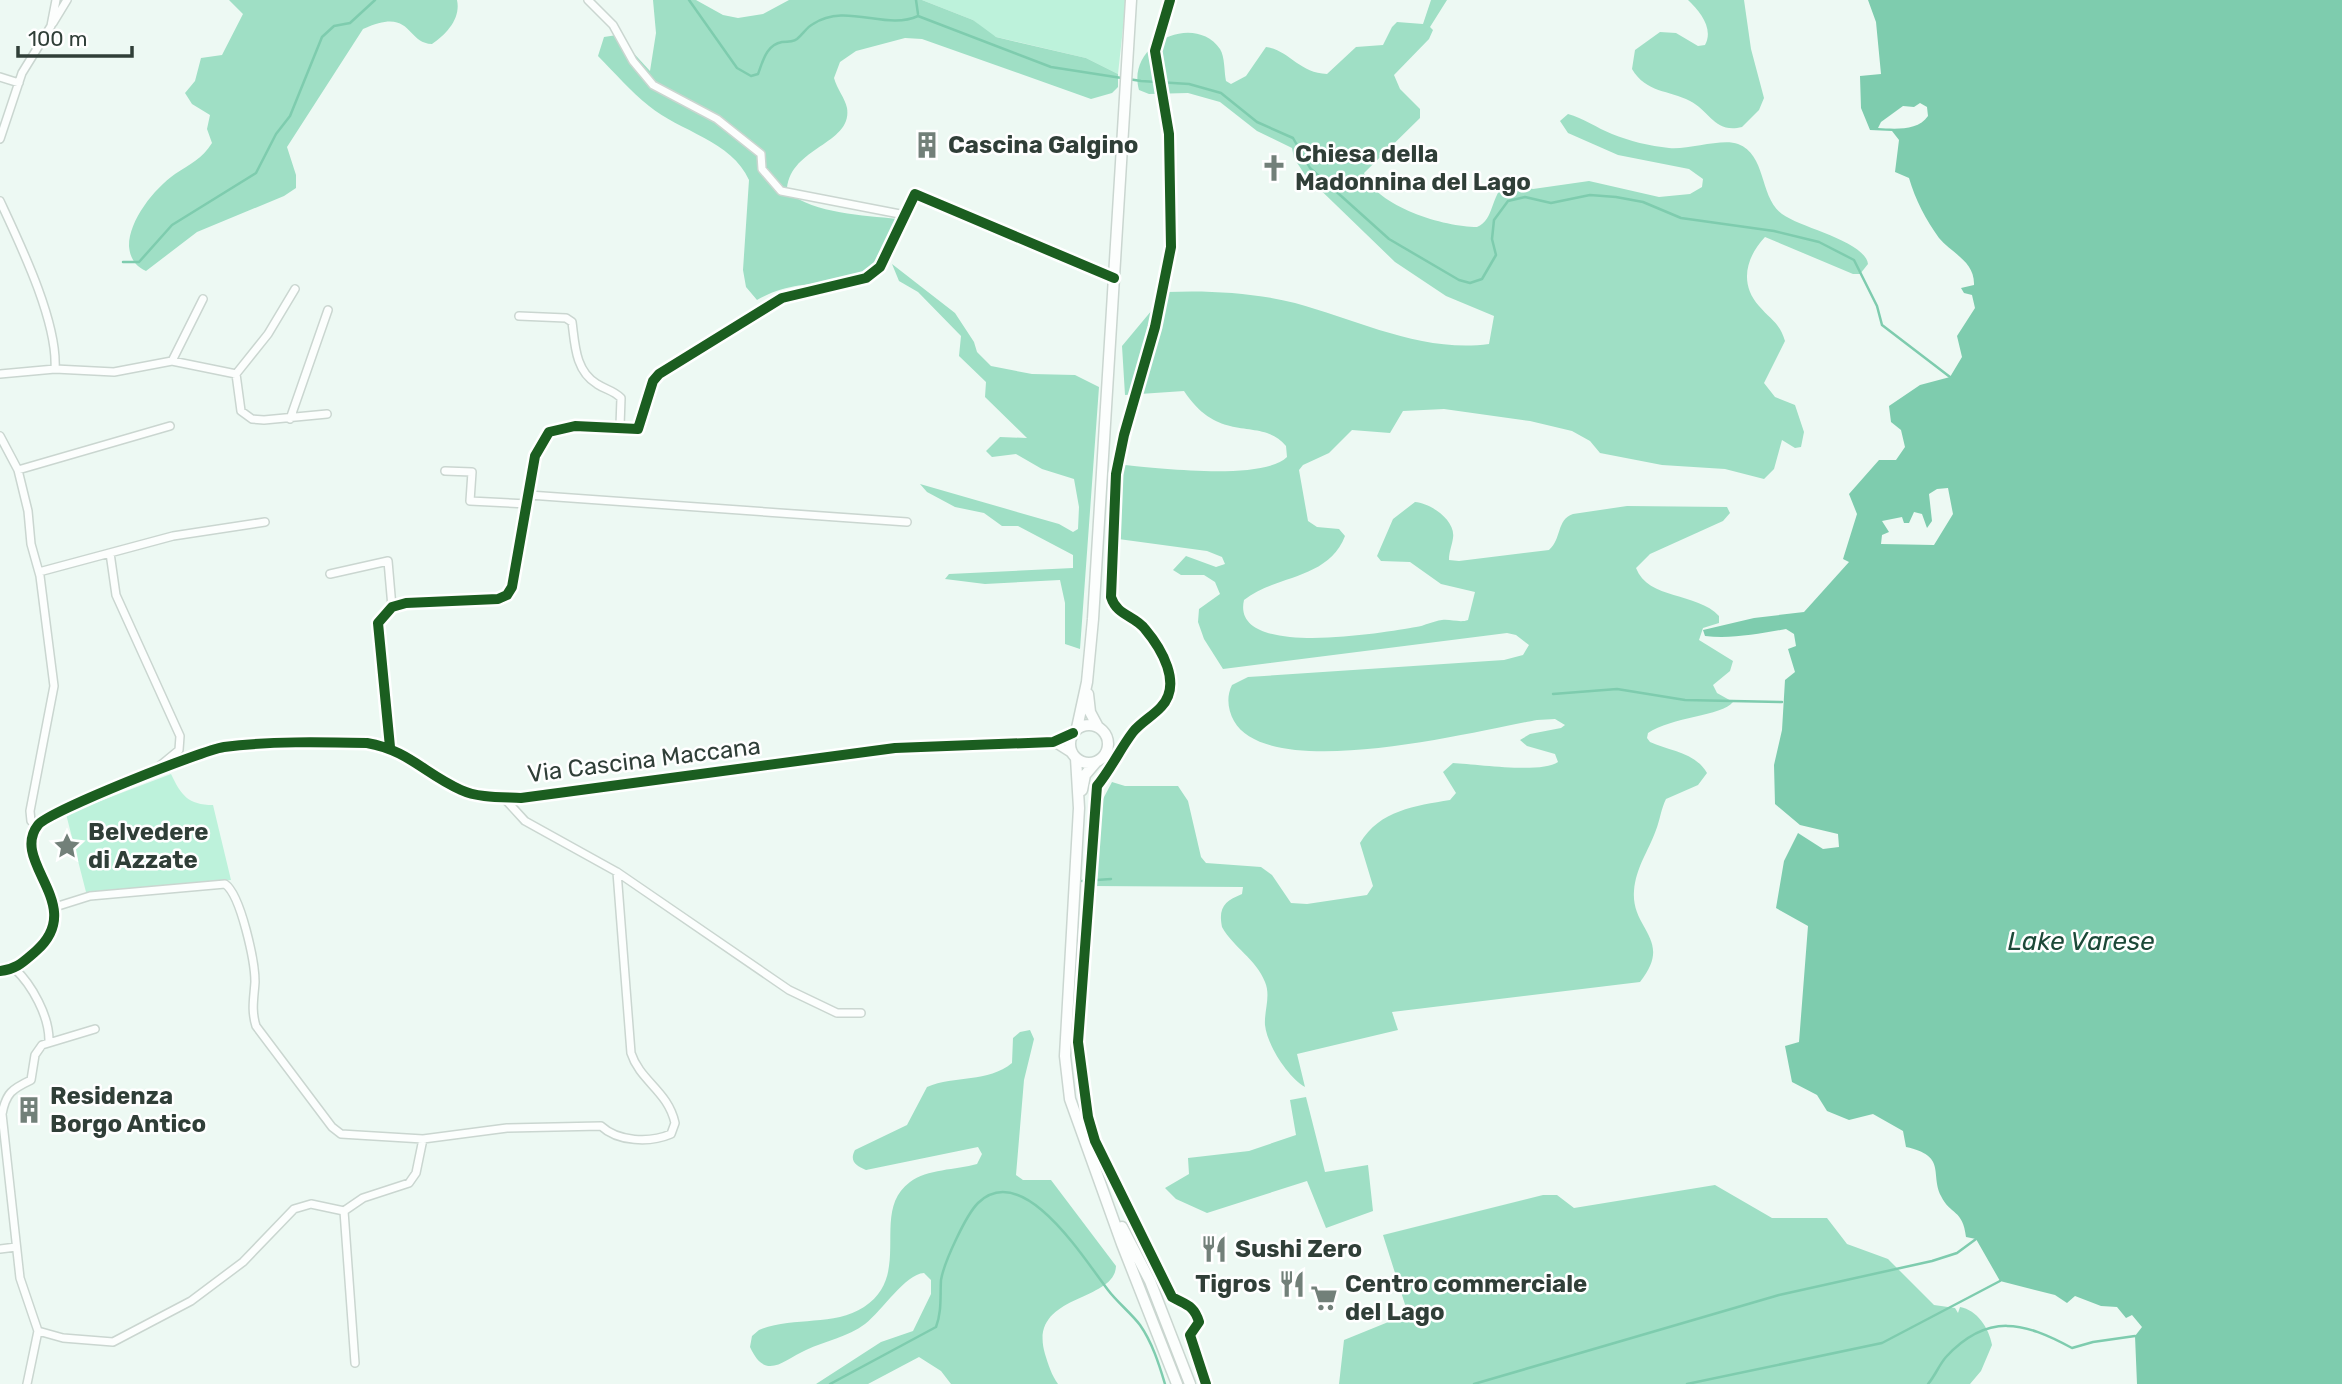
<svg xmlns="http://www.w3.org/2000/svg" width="2342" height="1384" font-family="Rubik,sans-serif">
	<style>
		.green { fill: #bdf2db }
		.forest { fill: #9fdfc5 }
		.water { fill: #7eccae; fill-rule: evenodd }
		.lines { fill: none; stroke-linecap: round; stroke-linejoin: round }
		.stream { stroke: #7eccae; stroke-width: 2.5 }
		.minor-casing { stroke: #cad6d0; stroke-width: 10 }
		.major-casing { stroke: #cad6d0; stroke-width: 13 }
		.minor { stroke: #fcfefd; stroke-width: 7 }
		.major { stroke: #fcfefd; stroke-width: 10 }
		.cycleway-casing { stroke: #fff; stroke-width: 15 }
		.cycleway { stroke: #1b5e20; stroke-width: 10 }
		.labels { text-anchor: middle; stroke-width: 5; stroke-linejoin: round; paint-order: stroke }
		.poi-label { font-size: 24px; font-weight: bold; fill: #303f38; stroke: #fff; text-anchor: start }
		.street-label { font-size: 24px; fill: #303f38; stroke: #fff }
		.water-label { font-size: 26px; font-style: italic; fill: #1c4938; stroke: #fff }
	</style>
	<rect width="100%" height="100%" fill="#edf9f3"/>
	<path class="green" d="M922 0H1126L1118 74 1086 58 992 36 973 20Z
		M171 774C181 795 188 805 213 805L231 880 86 892 66 814Z"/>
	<path class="forest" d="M229 0H457C461 18 447 34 432 44 405 43 413 6 363 29L287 147 296 175V188L284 196 197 232 146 271C135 266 130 258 129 246 129 220 154 189 175 174 190 164 202 159 212 143L207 129 210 115 192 104 185 93 195 81 201 58 222 55 243 14Z
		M653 0H696L723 15 738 18 763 14 789 0H922L973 20 996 37 1086 58 1118 74V87L1112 93 1091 99 922 39 905 38 856 51 840 62 834 78C837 89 845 98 847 108 853 145 787 147 787 192 816 214 863 215 897 219L896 224C859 314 823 263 757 300L746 287 743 270 749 180C732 141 679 131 649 106 630 91 615 73 598 56L604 37 617 35 650 71 656 33Z
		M1431 0H1447L1430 27 1433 30 1429 39 1394 75 1400 89 1420 109V118L1364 173C1376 207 1445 227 1477 227 1495 220 1490 194 1507 183L1533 189 1589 181 1659 197 1690 194 1702 187 1703 179 1689 169 1618 155 1568 133 1560 121 1568 114C1583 118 1597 128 1612 134 1629 141 1650 146 1669 148 1689 150 1722 138 1738 144 1767 155 1759 197 1782 214 1801 228 1865 241 1868 264L1860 274H1853L1765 237C1746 257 1739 284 1759 306 1770 319 1780 323 1785 341L1764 383 1775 397 1795 405 1804 432 1801 447 1795 448 1782 440 1774 469 1764 479 1725 469 1662 465 1600 453 1590 441 1572 431 1530 421 1444 409 1403 411 1390 433 1352 430 1329 453 1303 465 1299 470 1308 521 1317 527 1339 529 1345 536C1328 580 1275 575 1244 600 1230 660 1386 632 1416 627 1424 626 1433 621 1442 620 1451 619 1460 623 1468 620L1475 592 1441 584 1410 562 1381 561 1377 556 1393 519 1415 502C1430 503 1456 520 1453 538 1452 546 1449 551 1449 560L1459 561 1549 550C1562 539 1556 520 1573 514L1627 506 1727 507 1730 513 1723 521 1650 554 1636 568C1648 600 1697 592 1719 616V623L1703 628 1699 640 1733 661 1730 671 1713 685 1717 693 1733 702C1722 716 1671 717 1648 733L1647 738 1650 742C1669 751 1695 752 1707 773L1698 785 1666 799C1661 809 1660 820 1656 830 1648 852 1636 867 1634 891 1631 930 1674 939 1640 982L1392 1012 1398 1030 1297 1054 1305 1087C1288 1077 1267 1045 1265 1025 1264 1011 1271 996 1265 982 1256 959 1233 947 1222 927 1218 907 1225 901 1242 894L1243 887 1091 886 1103 799 1112 782 1125 786H1178L1188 801 1201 857 1206 863 1261 867 1272 875 1291 903 1307 904 1367 895 1373 886 1360 843C1380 810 1415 806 1450 800L1456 793 1443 772 1453 763C1476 764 1541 774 1558 762L1555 754 1527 746 1520 740 1530 734 1561 728 1565 725 1555 719 1537 720C1476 731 1270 784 1234 721 1228 710 1226 697 1232 685L1248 677 1504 660 1523 655 1529 645 1516 635 1507 633 1223 669 1204 639 1198 622 1199 609 1220 594 1215 582 1204 575H1181L1173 570 1186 556 1216 567 1225 564 1222 557 1207 551 1111 538 1119 470 1124 465C1158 468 1263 481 1287 457L1286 446C1260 415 1221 447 1184 391L1125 395 1122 346 1167 292C1209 290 1255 293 1295 303 1358 320 1422 353 1489 344L1494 316 1446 296 1395 262 1305 175 1294 158 1292 148 1257 131 1220 102 1188 93 1149 94 1139 90C1126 44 1194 12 1220 49 1225 57 1224 71 1226 81L1231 84 1246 76 1266 47C1289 50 1299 73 1327 74L1356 47 1383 45 1392 27 1397 22 1423 24Z
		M1688 0H1744L1751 49 1764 98 1759 110 1742 127C1715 134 1710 111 1690 101 1669 90 1646 93 1632 69L1635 50 1660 32 1676 33 1698 46 1705 45C1714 29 1700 11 1688 0Z
		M892 264 955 313 974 342 977 352 991 366 1032 374 1075 375 1099 387 1080 649 1065 644V603L1060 580 985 584 945 579 949 574 1073 568V555L1018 526H1002L984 513 955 507 927 492 920 484 1059 524 1073 532 1078 529 1079 507 1074 479 1042 469 1016 454 992 457 986 451 1000 437 1027 438 985 397 986 382 959 356 961 336 918 292 899 281Z
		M1030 1030 1034 1039 1024 1080 1016 1175 1023 1180H1051L1116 1266C1115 1303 1027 1293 1045 1354 1048 1364 1052 1376 1058 1384H951L941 1371 919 1357 868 1384H816L881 1342 913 1331 931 1294V1280L924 1273C905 1274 883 1310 865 1324 848 1337 825 1341 806 1350 783 1360 766 1382 750 1347L752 1336 759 1330C792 1316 833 1327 864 1307 914 1274 869 1212 910 1182 927 1169 956 1170 977 1164L982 1154 978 1147 866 1170C856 1166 849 1161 855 1150L907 1125 927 1087C955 1075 988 1083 1012 1063L1013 1038 1020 1032Z
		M1306 1097 1325 1172 1368 1165 1373 1211 1326 1228 1307 1181 1207 1213 1176 1199 1165 1188 1189 1174 1188 1158 1249 1151 1296 1135 1290 1100Z
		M1715 1185 1772 1218H1827L1847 1244 1888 1259 1934 1305 1955 1308 1958 1313 1960 1307C1977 1310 1989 1328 1992 1345L1981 1371 1970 1384H1339L1344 1340 1408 1314 1383 1235 1543 1195H1557L1574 1208Z"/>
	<path class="water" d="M1868 0H2342V1384H2137L2135 1336 2142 1327 2132 1315 2126 1318 2117 1307 2101 1306 2075 1296 2067 1303 2055 1295 2000 1281 1976 1239 1966 1237C1963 1209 1950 1215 1941 1196 1930 1173 1947 1156 1906 1147L1903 1131 1873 1114 1849 1120 1827 1111 1817 1095 1792 1082 1785 1046 1799 1042 1808 926 1776 908 1784 861 1798 833 1823 849 1839 847 1838 834 1800 825 1775 804 1774 765 1782 730 1785 680 1795 672 1788 649 1796 646 1794 634 1786 629C1759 634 1731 639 1705 636L1703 630 1754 618 1804 612 1849 562 1843 559 1857 514 1849 494 1879 460H1896L1905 447 1901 430 1891 422 1889 406 1920 385 1950 377 1962 357 1957 336 1975 308 1972 295 1964 293 1961 288 1974 285C1975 261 1951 253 1939 238 1926 220 1915 199 1909 178L1895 172 1899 140 1892 131 1870 130 1861 108 1860 76 1881 74 1876 22ZM1920 103 1927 107 1928 116C1918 131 1895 129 1878 128L1881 122 1903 106 1914 107ZM1948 488 1953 514 1934 545 1881 544 1882 535 1889 532 1882 521 1902 517 1904 523H1909L1914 512 1922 514 1927 528 1932 521 1929 494 1937 489Z"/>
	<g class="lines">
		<path class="stream" d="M689 0 737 68 751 76 758 74C763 61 766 45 782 42 788 42 793 42 797 39 803 34 807 27 813 24 846 2 886 31 918 16L1051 67 1141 81 1189 84 1221 93 1257 122 1293 138 1310 168 1389 239 1459 280 1470 283 1482 279 1496 255 1492 239 1494 220 1508 201 1525 197 1551 203 1590 195 1616 197 1643 202 1681 218 1774 231 1819 242 1854 260 1877 306 1882 325 1950 377
			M916 0 918 14
			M123 262H139L172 225 256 173 276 134 290 116 322 37 334 26 350 23 375 0
			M1553 694 1617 689 1685 700 1782 702
			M1082 881 1111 879
			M830 1384 936 1327C942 1311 940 1296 941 1280 944 1262 966 1215 978 1203 1023 1159 1084 1259 1108 1290 1117 1302 1131 1313 1140 1325 1152 1342 1159 1364 1165 1384
			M1474 1384 1779 1295 1932 1261 1957 1253 1976 1239
			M1687 1384 1882 1343 2000 1281
			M1928 1384C1935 1376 1939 1365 1946 1357 1988 1312 2024 1322 2072 1348L2093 1342 2135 1336"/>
		<defs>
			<path id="minor" d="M588 0 613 25 633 61 653 85 717 119 761 154 762 169 781 191 905 215
				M53 23 67 0
				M0 77 19 83
				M0 139 22 73 51 26 56 0
				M0 201C20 244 58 322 55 369
				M519 316 566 318 572 322C575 344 575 371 597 384 606 390 613 390 621 398L620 426
				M172 361 203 299
				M0 374 55 369 114 372 172 361 236 374 241 411 252 419 264 420 327 414
				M236 374 268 334 295 289
				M290 419 328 310
				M0 436 18 470 28 511 31 544 40 576 54 686 30 811 31 821 37 826
				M18 470 170 426
				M445 471 472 472 470 501 527 504
				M529 495 907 522
				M110 553 116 595 180 736 179 750 156 769
				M39 572 173 536 265 522
				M330 574 388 561 392 607
				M1053 742 1072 754
				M390 747 378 623 392 607 406 603 498 599 507 595 512 587 535 456 549 432 575 426 638 429 653 381 659 374 782 298 866 278 880 267 915 194 1114 278
				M503 797 525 821 617 872 789 990 837 1013H861
				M55 907 90 896 225 884C241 895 255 962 255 982 254 998 251 1010 256 1026L332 1127 341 1134 423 1139 507 1128 601 1126C618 1142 650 1143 671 1134L675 1123C668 1091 640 1081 631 1053L617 872
				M15 969C32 985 49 1016 49 1040
				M0 971C17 969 23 962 36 951 88 905 9 862 38 825 49 811 203 750 224 747 271 741 320 742 367 743 408 750 425 774 461 790 478 798 502 797 521 798L895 748 1053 742 1073 733
				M344 1211 355 1363
				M0 1249 16 1247
				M38 1331 63 1338 113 1342 191 1301 243 1262 294 1209 311 1204 344 1211 363 1198 409 1183 416 1173 423 1139
				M27 1384 38 1331 20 1278 2 1114C6 1093 12 1089 31 1080L35 1055 42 1045 95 1029"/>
			<path id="major" d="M1088 694 1090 712 1098 727
				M1070 744a19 19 0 1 1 38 0a19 19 0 1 1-38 0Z
				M1077 728 1087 682 1093 619 1131 0
				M1076 758 1079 808 1065 1056 1070 1099 1122 1244 1177 1384
				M1082 790 1085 775 1096 762
				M1122 1227 1150 1281 1190 1384"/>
		</defs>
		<use href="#minor" class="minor-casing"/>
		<use href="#major" class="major-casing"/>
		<use href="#minor" class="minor"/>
		<use href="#major" class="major"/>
		<defs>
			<path id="cycleway" d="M1170 0 1155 51 1169 134 1171 247 1155 327 1124 435 1116 474 1111 597C1117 616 1134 615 1145 629 1161 648 1183 684 1161 707 1153 716 1141 722 1133 732 1120 749 1111 769 1097 786L1078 1042 1088 1117 1095 1141 1172 1297C1186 1305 1194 1305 1199 1322L1190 1335 1206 1384
				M390 747 378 623 392 607 406 603 498 599 507 595 512 587 535 456 549 432 575 426 638 429 653 381 659 374 782 298 866 278 880 267 915 194 1114 278
				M0 971C17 969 23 962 36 951 88 905 9 862 38 825 49 811 203 750 224 747 271 741 320 742 367 743 408 750 425 774 461 790 478 798 502 797 521 798L895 748 1053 742 1073 733"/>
		</defs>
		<use href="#cycleway" class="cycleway-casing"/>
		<use href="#cycleway" class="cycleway"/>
	</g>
	<defs>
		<symbol id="building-bare" viewBox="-9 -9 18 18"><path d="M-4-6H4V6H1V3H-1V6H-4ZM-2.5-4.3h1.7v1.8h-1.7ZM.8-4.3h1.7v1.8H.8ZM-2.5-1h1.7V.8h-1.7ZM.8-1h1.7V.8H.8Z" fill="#728079" stroke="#fff" stroke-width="2.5" paint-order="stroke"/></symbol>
		<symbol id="church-bare" viewBox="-9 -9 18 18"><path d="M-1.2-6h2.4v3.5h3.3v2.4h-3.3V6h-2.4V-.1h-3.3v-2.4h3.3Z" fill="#728079" stroke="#fff" stroke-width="2.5" paint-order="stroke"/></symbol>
		<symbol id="sight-bare" viewBox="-9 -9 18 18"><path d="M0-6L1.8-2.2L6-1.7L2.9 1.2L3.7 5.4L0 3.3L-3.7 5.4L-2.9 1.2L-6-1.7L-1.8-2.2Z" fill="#728079" stroke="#fff" stroke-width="2.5" paint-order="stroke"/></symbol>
		<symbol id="restaurant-bare" viewBox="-9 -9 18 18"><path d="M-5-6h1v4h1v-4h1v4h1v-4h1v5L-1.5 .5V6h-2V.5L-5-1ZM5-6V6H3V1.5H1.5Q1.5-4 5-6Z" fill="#728079" stroke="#fff" stroke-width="2.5" paint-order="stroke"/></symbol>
		<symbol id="supermarket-bare" viewBox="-9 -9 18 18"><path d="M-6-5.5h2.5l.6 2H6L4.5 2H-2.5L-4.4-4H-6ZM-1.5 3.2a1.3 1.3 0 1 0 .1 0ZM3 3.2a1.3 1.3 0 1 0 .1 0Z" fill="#728079" stroke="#fff" stroke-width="2.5" paint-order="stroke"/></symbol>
	</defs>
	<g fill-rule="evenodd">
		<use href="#building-bare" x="908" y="126" width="38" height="38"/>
		<use href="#church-bare" x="1255" y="149" width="38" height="38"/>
		<use href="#sight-bare" x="48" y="827" width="38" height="38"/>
		<use href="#building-bare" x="10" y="1091" width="38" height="38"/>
		<use href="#restaurant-bare" x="1195" y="1230" width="38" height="38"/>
		<use href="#restaurant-bare" x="1273" y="1265" width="38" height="38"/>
		<use href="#supermarket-bare" x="1305" y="1279" width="38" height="38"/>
	</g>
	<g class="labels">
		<g class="poi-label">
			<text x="948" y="153">Cascina Galgino</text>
			<text x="1295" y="162">Chiesa della<tspan x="1295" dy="28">Madonnina del Lago</tspan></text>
			<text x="88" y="840">Belvedere<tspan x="88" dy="28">di Azzate</tspan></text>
			<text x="50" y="1104">Residenza<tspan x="50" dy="28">Borgo Antico</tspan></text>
			<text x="1235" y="1257">Sushi Zero</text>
			<text x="1271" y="1292" text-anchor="end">Tigros</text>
			<text x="1345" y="1292">Centro commerciale<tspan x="1345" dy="28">del Lago</tspan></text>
		</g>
		<g class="street-label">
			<text transform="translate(644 760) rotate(-7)" y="8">Via Cascina Maccana</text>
		</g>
		<g class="water-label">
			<text x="2081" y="950">Lake Varese</text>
		</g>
	</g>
	<path d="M18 46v10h114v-10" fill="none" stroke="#303f38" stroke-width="3.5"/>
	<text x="28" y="46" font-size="21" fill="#303f38" stroke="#ffffff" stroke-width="5" paint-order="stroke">100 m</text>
</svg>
